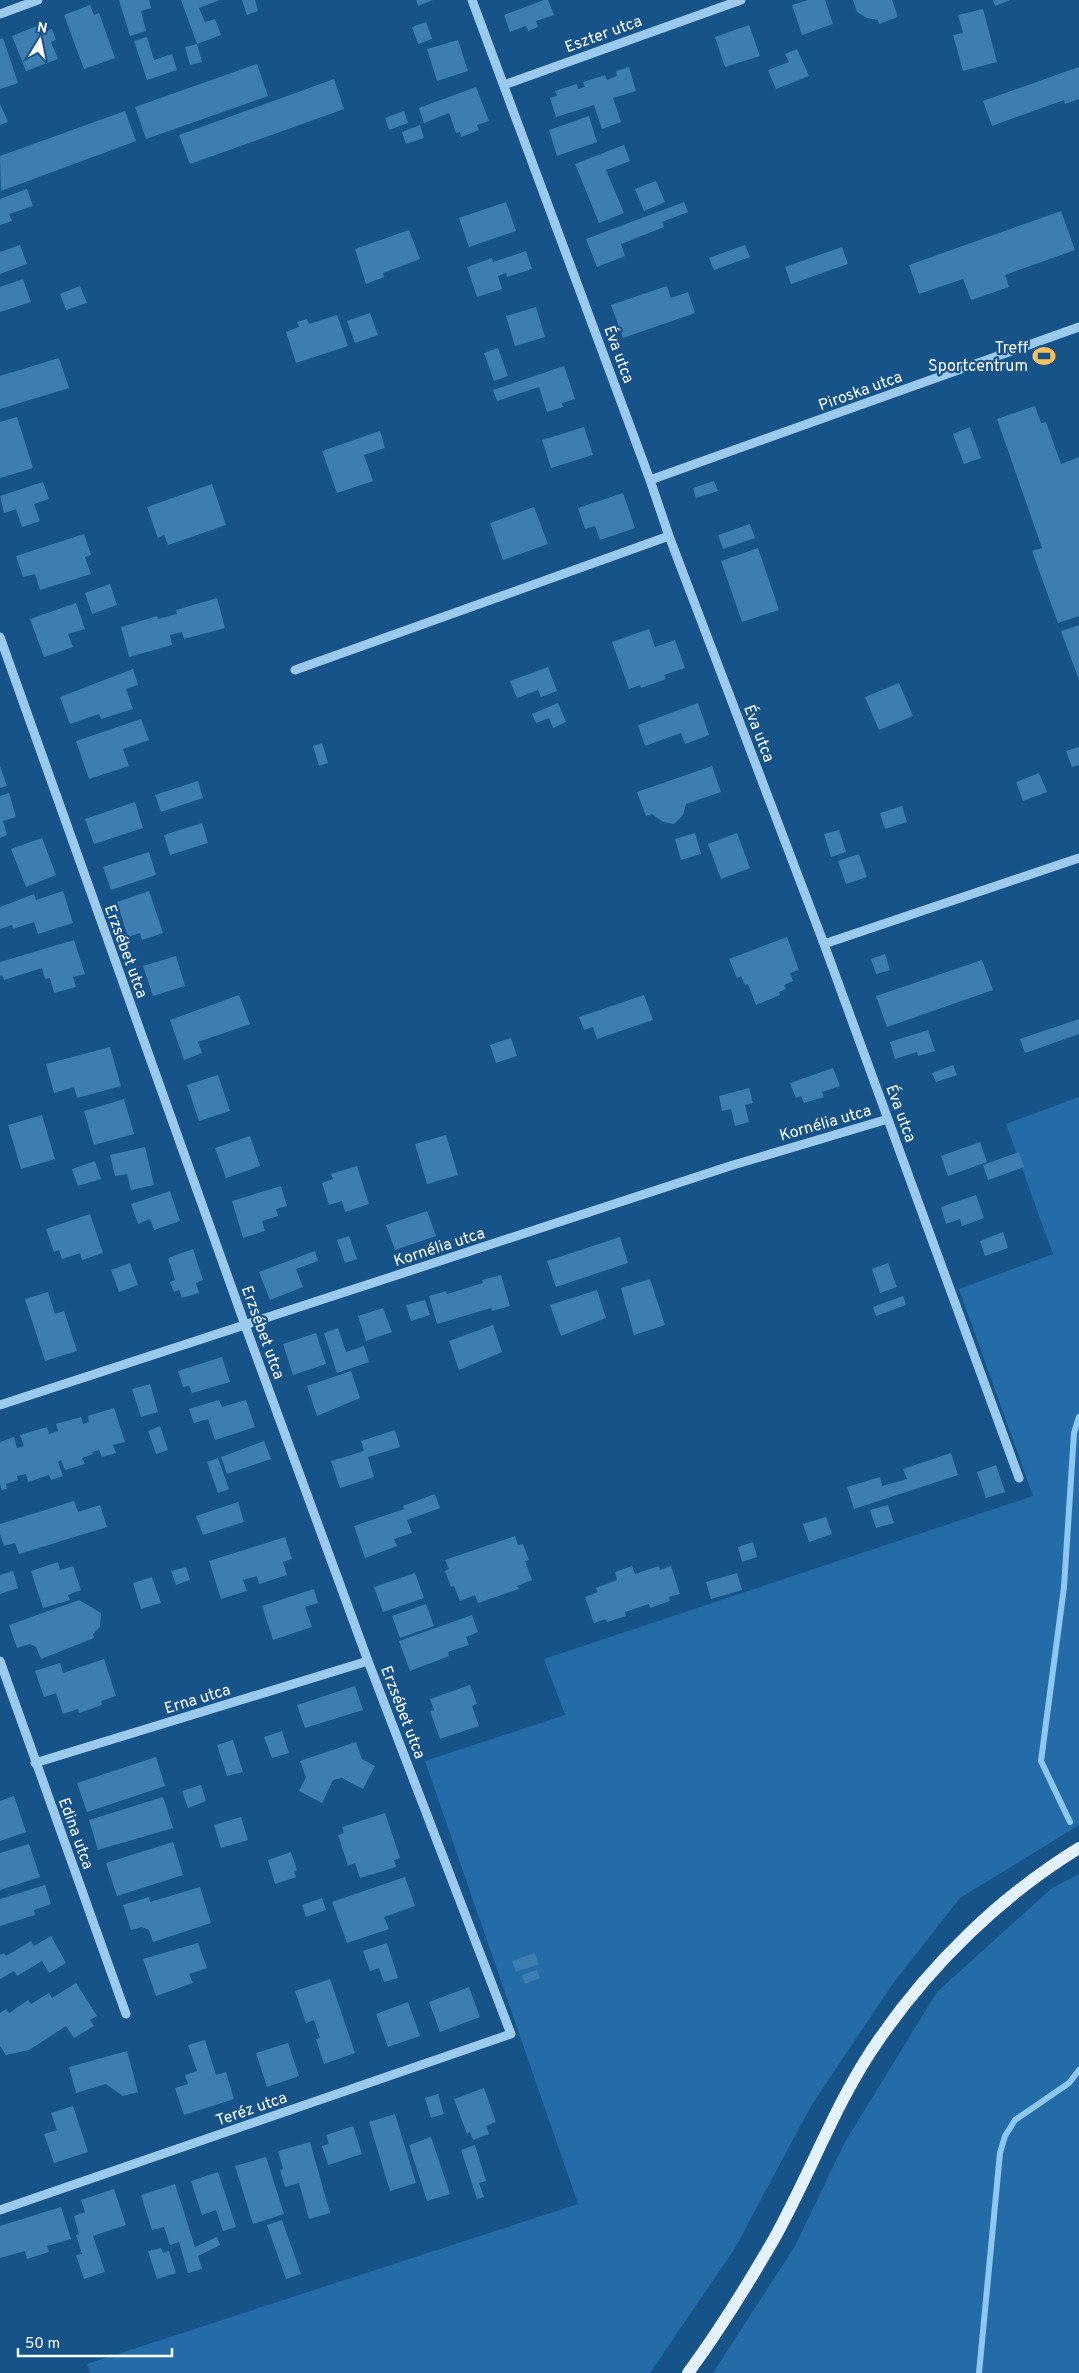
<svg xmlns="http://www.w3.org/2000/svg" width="1079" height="2373" font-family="Overpass,sans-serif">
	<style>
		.green { fill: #246ca7 }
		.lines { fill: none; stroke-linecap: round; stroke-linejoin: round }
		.stream { stroke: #8ec7f2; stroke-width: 6 }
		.building { fill: #3d7eb2 }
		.minor { stroke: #9ccaef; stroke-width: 9 }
		.major { stroke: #e4f1ff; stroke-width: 12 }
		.labels { text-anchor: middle; stroke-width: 4.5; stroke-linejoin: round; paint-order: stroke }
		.street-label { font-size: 16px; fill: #fff; stroke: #155389 }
		.poi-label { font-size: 16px; fill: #fff; stroke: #155389; text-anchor: end }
	</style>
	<rect width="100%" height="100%" fill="#155389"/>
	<path class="green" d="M1079 1097V1825L960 1898 894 1982 811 2106 735 2248 650 2373H90L87 2364 578 2204 425 1761 565 1715 544 1659 1033 1496 959 1289 1053 1254 1006 1124Z
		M1079 1874V2373H713L795 2246 845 2142 937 1992 1052 1888Z"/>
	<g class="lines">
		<path class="stream" d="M1070 1822 1041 1761 1064 1587 1074 1433 1079 1417
			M979 2373 1000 2153 1005 2136 1015 2120 1069 2083 1079 2070"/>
	</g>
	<path class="building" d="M119 0H149L151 8 141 11 146 31 130 36Z
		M181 0H220L199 8 205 22 215 19 221 35 197 44Z
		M242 0H255L258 11 247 15Z
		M416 0H433L418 6Z
		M544 0H548L554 15 536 21 538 27 528 31 526 26 510 32 504 15Z
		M808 0H825L833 24 802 35 792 5Z
		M853 0H892L898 17 879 24 878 20 867 18 857 12Z
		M993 0H1010L995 6Z
		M90 5 94 15 99 13 115 58 84 69 64 15Z
		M983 9 997 62 963 71 953 35 963 33 958 15Z
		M426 22 432 39 418 44 412 27Z
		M44 23 47 31 52 29 56 40 51 42 58 59 26 71 12 36Z
		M749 25 760 56 725 67 715 37Z
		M147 37 154 60 172 54 177 70 147 80 134 41Z
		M3 38 18 83 0 89V39Z
		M458 40 468 71 437 81 427 49Z
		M197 44 202 62 190 65 185 47Z
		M797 49 809 76 776 89 768 70 789 62 785 54Z
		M257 64 268 96 146 139 135 107Z
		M629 67 636 91 613 98 621 122 602 129 594 105 556 117 550 98 557 96 555 91 577 84 578 89 585 87 583 82 605 75 607 80 617 76 616 71Z
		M1079 67V99L1065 104 1064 100 992 126 983 101Z
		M334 79 344 109 190 164 179 135Z
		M476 87 489 121 477 125 479 130 461 137 460 132 456 133 449 113 424 123 419 108Z
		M0 104 8 122 0 125Z
		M125 111 136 141 1 191 0 156Z
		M404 111 408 123 389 130 385 118Z
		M589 116 597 142 557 156 549 130Z
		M420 125 424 138 406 144 402 132Z
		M624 145 630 161 606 170 624 213 599 223 575 164Z
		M656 181 665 202 644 211 635 189Z
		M27 189 33 206 9 214 12 221 0 225V199Z
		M506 202 516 231 469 247 459 218Z
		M684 202 688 212 662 222 664 227 621 244 625 256 597 267 586 239Z
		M1061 211 1075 250 1005 275 1009 287 971 300 963 279 919 294 909 265Z
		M409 230 420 259 383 273 384 277 366 284 355 249Z
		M20 245 27 264 0 274V252Z
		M745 245 750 257 714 270 709 258Z
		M842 247 848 264 791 284 785 267Z
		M526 251 532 269 507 277 506 273 498 276 502 289 477 297 467 267 492 258 493 262Z
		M23 279 31 302 0 312V287Z
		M80 286 87 303 66 310 60 294Z
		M667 286 671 298 688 292 695 313 623 338 611 305Z
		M536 307 545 337 515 346 506 316Z
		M370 313 378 335 355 343 347 321Z
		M337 315 348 346 296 363 286 332 299 327 297 322 307 319 309 324Z
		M498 348 508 376 494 381 484 353Z
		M59 358 69 388 0 409V376Z
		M564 366 575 399 562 403 563 407 547 412 539 387 497 401 493 390Z
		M1035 406 1041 423 1046 422 1061 464 1079 457V616L1058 623 1032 551 1042 548 997 419Z
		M17 417 33 468 0 478V422Z
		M584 427 593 455 551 468 542 440Z
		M970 427 981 458 964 464 953 434Z
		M380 431 385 448 364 455 373 481 337 493 322 451Z
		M714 481 718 491 696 498 693 488Z
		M43 482 49 499 34 504 40 521 22 527 16 509 4 513 0 496Z
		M212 484 226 525 168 545 164 535 158 538 147 507Z
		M623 493 635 528 600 540 595 526 585 529 578 508Z
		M534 507 548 544 503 560 490 523Z
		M750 524 755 538 723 549 718 535Z
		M84 534 91 555 85 557 91 574 40 590 35 574 23 577 16 556Z
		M758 548 779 610 742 622 721 561Z
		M110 584 117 605 92 614 85 593Z
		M217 598 225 628 184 639 182 632 170 635 172 645 129 657 121 627 157 616 158 619 177 614 176 610Z
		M76 603 85 629 68 634 73 647 44 657 30 619Z
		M1079 625V680L1061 631Z
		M649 629 655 647 675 640 685 668 664 675 666 679 641 688 640 685 629 689 612 642Z
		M548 667 557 691 541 697 538 690 517 698 510 681Z
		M133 669 138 685 126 689 133 709 101 719 99 714 70 724 60 697Z
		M899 683 913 716 879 730 865 697Z
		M558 703 566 722 553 728 549 718 536 723 532 714Z
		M698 703 709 735 685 744 681 733 645 746 638 725Z
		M141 719 149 740 123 749 129 766 89 779 76 741Z
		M322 743 328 763 319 766 313 746Z
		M1079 747V765L1072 767 1066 751Z
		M0 766 7 786 0 788Z
		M712 766 721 792 686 804 683 815 674 824 663 822 652 814 646 816 637 792Z
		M1039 773 1047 792 1023 801 1016 782Z
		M198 781 203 798 161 812 155 795Z
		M9 793 16 817 3 821 7 835 0 838V796Z
		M135 802 143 828 94 844 85 819Z
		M902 806 907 822 885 829 880 813Z
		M202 823 208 843 170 855 164 835Z
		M839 830 846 852 831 857 824 834Z
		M695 833 701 854 681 860 675 839Z
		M737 833 750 868 721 879 708 844Z
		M42 838 56 875 26 887 11 849Z
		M149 852 156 875 111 890 103 867Z
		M859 854 867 877 846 884 838 861Z
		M63 891 73 923 38 934 34 922 13 929 12 925 0 929V907L34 894 36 900Z
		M149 891 163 933 142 940 140 933 128 937 117 902Z
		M787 937 799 970 790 973 793 981 784 985 786 989 779 992 780 995 756 1005 748 984 745 985 741 976 737 978 729 959Z
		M74 940 85 974 73 977 76 987 54 993 50 978 45 979 42 968 4 980 2 975 0 976V962Z
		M885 954 890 970 876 974 871 959Z
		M176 956 185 986 153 996 143 966Z
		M982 960 993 990 887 1027 876 996Z
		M239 995 250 1024 198 1042 202 1053 184 1060 170 1020Z
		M644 995 653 1020 597 1039 593 1027 584 1030 579 1017Z
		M1079 1019V1034L1025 1053 1020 1039Z
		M928 1030 935 1051 918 1056 917 1052 895 1059 890 1042Z
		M511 1038 517 1056 496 1063 490 1045Z
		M110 1047 121 1086 77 1098 74 1087 54 1093 46 1064Z
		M953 1065 957 1075 936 1082 932 1073Z
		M833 1068 840 1086 822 1092 824 1097 804 1103 801 1096 796 1098 790 1083Z
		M218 1075 230 1111 199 1121 187 1085Z
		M749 1088 753 1103 745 1105 749 1122 735 1126 731 1109 722 1111 719 1096Z
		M124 1099 134 1134 94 1145 84 1111Z
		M42 1115 55 1159 21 1169 8 1125Z
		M446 1135 458 1175 427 1184 415 1144Z
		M250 1136 260 1166 226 1178 215 1148Z
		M980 1142 987 1162 948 1176 941 1156Z
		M145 1147 154 1185 131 1190 127 1174 115 1176 110 1155Z
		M1019 1152 1024 1167 988 1180 983 1165Z
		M95 1161 101 1179 78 1186 72 1169Z
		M357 1166 369 1204 345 1212 342 1201 329 1205 322 1183 333 1179 331 1174Z
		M281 1186 287 1206 276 1209 278 1216 262 1221 265 1231 243 1238 232 1201Z
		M170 1191 180 1221 154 1230 150 1219 138 1224 131 1204Z
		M976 1195 984 1218 962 1226 960 1219 946 1224 941 1207Z
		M427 1211 436 1236 395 1250 386 1225Z
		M90 1214 103 1253 82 1260 80 1253 62 1259 59 1250 54 1252 46 1229Z
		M1003 1232 1008 1248 985 1256 980 1241Z
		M349 1236 357 1259 345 1263 337 1240Z
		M620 1237 628 1263 556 1287 547 1261Z
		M193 1249 203 1280 196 1283 199 1293 182 1298 179 1290 174 1292 170 1282 175 1280 168 1258Z
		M315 1251 318 1261 296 1269 303 1287 270 1300 259 1272Z
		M130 1263 138 1285 119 1292 111 1270Z
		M888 1263 897 1287 880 1293 872 1269Z
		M501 1275 510 1306 492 1311 491 1308 437 1324 429 1296 446 1291 447 1294 483 1283 482 1280Z
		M650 1279 665 1325 634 1335 621 1288Z
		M597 1290 606 1318 561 1336 550 1305Z
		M48 1292 55 1314 64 1311 77 1351 45 1361 25 1299Z
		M903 1296 906 1305 876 1316 873 1307Z
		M425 1300 430 1315 411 1321 406 1305Z
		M383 1308 392 1332 366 1341 358 1316Z
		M493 1325 502 1352 459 1370 449 1341Z
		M338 1328 346 1352 364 1346 369 1362 337 1373 324 1333Z
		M316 1333 326 1364 293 1375 283 1344Z
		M222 1357 230 1382 192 1393 189 1386 183 1387 178 1371Z
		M351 1371 360 1398 317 1416 307 1386Z
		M150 1384 158 1412 141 1417 132 1389Z
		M219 1400 222 1407 246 1400 255 1427 215 1440 208 1419 194 1423 189 1409Z
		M114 1408 125 1442 113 1445 116 1453 102 1457 99 1450 92 1452 93 1454 82 1458 85 1464 65 1470 61 1460 58 1462 63 1476 51 1480 49 1475 28 1482 26 1474 17 1476 18 1480 6 1484 7 1489 2 1490 0 1484V1442L14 1437 17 1448 24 1446 20 1435 47 1427 49 1434 58 1431 56 1424 81 1417 83 1424 89 1422 88 1416Z
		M160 1426 168 1450 156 1454 148 1431Z
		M395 1430 400 1447 368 1457 374 1477 340 1488 331 1461 364 1451 361 1441Z
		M264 1441 271 1459 227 1474 221 1457Z
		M951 1453 958 1475 854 1509 847 1487 880 1477 882 1486 907 1479 903 1469Z
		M218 1458 229 1489 218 1493 207 1462Z
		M996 1465 1005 1492 986 1498 977 1472Z
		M435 1494 440 1508 407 1520 412 1533 394 1539 397 1546 365 1558 354 1526 404 1509 403 1506Z
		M74 1501 78 1512 100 1505 107 1527 19 1554 15 1543 4 1546 0 1534V1524Z
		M238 1502 244 1522 203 1535 196 1516Z
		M888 1505 894 1523 876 1528 870 1510Z
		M826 1517 832 1534 809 1542 803 1524Z
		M515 1536 518 1545 523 1544 529 1560 525 1561 532 1580 517 1586 519 1589 478 1603 475 1595 460 1601 454 1586 451 1587 445 1571 449 1569 445 1560Z
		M285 1537 292 1559 283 1562 287 1575 259 1584 257 1576 243 1580 247 1591 221 1599 209 1561Z
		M753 1542 757 1557 742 1562 738 1547Z
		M58 1562 60 1570 73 1566 81 1590 68 1595 70 1600 43 1608 31 1571Z
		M632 1566 635 1574 659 1566 660 1570 671 1566 680 1594 669 1597 670 1601 650 1608 649 1604 625 1612 626 1616 607 1622 606 1619 594 1623 585 1597 598 1592 596 1588 617 1580 615 1572Z
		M186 1567 190 1580 176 1585 171 1571Z
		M13 1571 18 1588 0 1594V1575Z
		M415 1573 424 1598 383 1612 374 1587Z
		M737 1573 742 1590 711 1599 706 1582Z
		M152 1577 161 1603 141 1609 133 1583Z
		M314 1589 318 1603 305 1607 312 1627 273 1640 262 1606Z
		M79 1600 101 1613 100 1627 93 1634 94 1638 41 1659 36 1647 30 1644 17 1648 9 1625Z
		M426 1604 434 1626 400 1638 392 1616Z
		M472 1615 478 1632 466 1637 469 1645 448 1652 449 1656 410 1671 399 1641Z
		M104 1659 116 1696 101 1701 102 1705 79 1713 78 1709 63 1714 56 1693 44 1697 35 1671 60 1663 63 1673Z
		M470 1685 477 1704 472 1706 479 1726 440 1739 430 1711 434 1710 430 1699Z
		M355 1686 363 1710 305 1728 297 1705Z
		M282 1731 289 1753 272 1758 264 1737Z
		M233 1740 243 1772 227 1776 217 1745Z
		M356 1742 362 1759 375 1766 363 1789 342 1778 333 1780 322 1803 299 1791 306 1777 300 1761Z
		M156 1757 165 1786 87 1812 77 1783Z
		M201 1785 206 1801 188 1808 182 1791Z
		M14 1796 26 1832 0 1841V1801Z
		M163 1797 173 1828 98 1850 89 1820Z
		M385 1813 400 1858 394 1860 396 1867 360 1878 355 1863 348 1866 338 1835 344 1833 342 1827Z
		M241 1817 248 1840 221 1848 214 1825Z
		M173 1842 183 1875 117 1896 106 1863Z
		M29 1844 40 1877 0 1890V1853Z
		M291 1852 297 1870 294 1871 296 1877 275 1884 268 1860Z
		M405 1877 415 1906 384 1917 389 1929 347 1943 332 1902Z
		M45 1885 51 1904 34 1910 35 1915 0 1926V1899Z
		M200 1887 211 1923 153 1942 149 1930 142 1927 131 1930 123 1905 149 1897 150 1902Z
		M322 1898 326 1910 306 1917 302 1905Z
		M51 1936 66 1963 49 1973 42 1961 17 1976 14 1971 0 1979V1955L4 1953 6 1956 31 1941 34 1946Z
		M198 1943 207 1968 189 1974 193 1983 156 1996 143 1959Z
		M387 1943 398 1978 384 1982 379 1968 370 1971 363 1951Z
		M535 1953 539 1964 516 1972 512 1961Z
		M537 1970 540 1978 525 1984 522 1975Z
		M330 1979 355 2053 324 2064 316 2039 320 2038 314 2020 306 2023 295 1991Z
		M76 1983 97 2016 90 2020 94 2026 74 2038 66 2026 29 2050 6 2055 0 2046V2013L6 2009 9 2013 28 2000 31 2004 49 1993 52 1998Z
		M469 1987 480 2017 440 2032 429 2002Z
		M408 2002 420 2036 388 2047 376 2014Z
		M205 2040 216 2075 226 2072 234 2099 184 2115 175 2088 188 2084 185 2075 197 2071 188 2045Z
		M288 2043 299 2076 267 2087 256 2053Z
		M127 2051 138 2092 123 2096 106 2084 76 2093 69 2067Z
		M484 2088 496 2122 486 2126 489 2134 473 2140 470 2132 467 2134 454 2099Z
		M438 2094 444 2114 431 2118 425 2098Z
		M73 2106 88 2152 54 2163 44 2134 57 2130 51 2113Z
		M395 2114 416 2183 390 2191 369 2122Z
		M353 2126 362 2154 328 2165 322 2146 329 2144 326 2135Z
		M431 2137 450 2194 427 2201 409 2145Z
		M310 2142 330 2213 309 2219 299 2183 285 2187 280 2170 283 2169 278 2151Z
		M475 2145 486 2181 479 2183 484 2197 477 2199 461 2150Z
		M266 2157 284 2214 253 2224 235 2166Z
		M218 2172 236 2227 223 2231 216 2210 202 2215 191 2181Z
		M175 2184 195 2247 217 2237 220 2245 198 2256 202 2269 188 2273 179 2242 170 2245 164 2227 152 2230 141 2195Z
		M114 2189 126 2225 93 2236 105 2272 84 2279 76 2255 82 2254 76 2235 79 2234 74 2216 85 2212 81 2200Z
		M61 2207 71 2239 47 2246 49 2252 27 2259 25 2251 0 2258V2226Z
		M282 2220 301 2274 286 2279 267 2225Z
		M161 2248 163 2253 169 2251 176 2273 157 2279 148 2251Z"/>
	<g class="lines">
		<path class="minor" d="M472 0 650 480 669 536 824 944 1019 1478
			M0 14 38 0
			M504 85 741 0
			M650 480 1079 327
			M0 637 245 1325 368 1661 511 2034 0 2210
			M295 670 669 536
			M824 944 1079 858
			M0 1405 730 1166 888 1119
			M0 1661 126 2014
			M35 1763 368 1661"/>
		<path class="major" d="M688 2373C719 2331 748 2284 774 2239 811 2173 836 2100 880 2038 932 1963 1001 1896 1079 1848"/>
	</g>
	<defs>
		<symbol id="stadium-bare" viewBox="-9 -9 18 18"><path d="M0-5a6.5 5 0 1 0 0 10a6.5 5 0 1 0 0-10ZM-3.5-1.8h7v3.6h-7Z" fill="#ffbf5a" stroke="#155389" stroke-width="2.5" paint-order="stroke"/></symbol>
	</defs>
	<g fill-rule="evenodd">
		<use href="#stadium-bare" x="1028" y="340" width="32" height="32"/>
	</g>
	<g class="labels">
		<g class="street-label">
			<text transform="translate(603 33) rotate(-20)" y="6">Eszter utca</text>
			<text transform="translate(620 354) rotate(70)" y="6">Éva utca</text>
			<text transform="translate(860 390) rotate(-20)" y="6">Piroska utca</text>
			<text transform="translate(760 733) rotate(69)" y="6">Éva utca</text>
			<text transform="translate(127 951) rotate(70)" y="6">Erzsébet utca</text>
			<text transform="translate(902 1113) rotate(70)" y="6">Éva utca</text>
			<text transform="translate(825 1122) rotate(-16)" y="6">Kornélia utca</text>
			<text transform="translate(439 1246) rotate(-18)" y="6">Kornélia utca</text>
			<text transform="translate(264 1332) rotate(70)" y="6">Erzsébet utca</text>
			<text transform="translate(197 1698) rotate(-17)" y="6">Erna utca</text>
			<text transform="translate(404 1712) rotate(69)" y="6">Erzsébet utca</text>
			<text transform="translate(77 1833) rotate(70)" y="6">Edina utca</text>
			<text transform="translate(251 2108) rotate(-19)" y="6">Teréz utca</text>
		</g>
		<g class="poi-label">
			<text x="1028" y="353">Treff<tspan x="1028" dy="18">Sportcentrum</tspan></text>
		</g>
	</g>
	<g transform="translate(40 40) rotate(10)" stroke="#155389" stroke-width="4" paint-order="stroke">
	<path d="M0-4L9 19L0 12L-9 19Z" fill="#ffffff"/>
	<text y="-8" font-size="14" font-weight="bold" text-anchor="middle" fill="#ffffff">N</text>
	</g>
	<path d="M18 2348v8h154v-8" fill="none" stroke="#ffffff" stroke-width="2.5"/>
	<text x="25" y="2348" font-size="15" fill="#ffffff" stroke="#155389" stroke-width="4" paint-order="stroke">50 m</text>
</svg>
